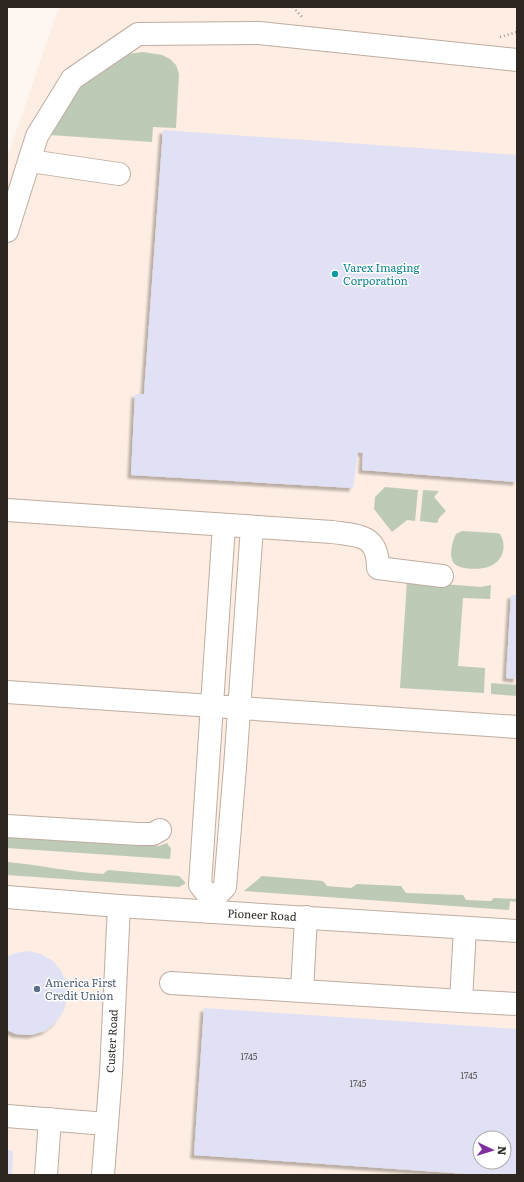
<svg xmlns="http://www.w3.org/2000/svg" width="524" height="1182" font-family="Literata,serif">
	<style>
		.built { fill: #fdede2; fill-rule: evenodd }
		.green { fill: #bccab6 }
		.building { fill: #e1e1f5; fill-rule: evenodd; filter: url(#shadow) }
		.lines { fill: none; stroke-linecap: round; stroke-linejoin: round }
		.minor-casing { stroke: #bfada1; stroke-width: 24 }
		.major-casing { stroke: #bfada1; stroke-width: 24 }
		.path { stroke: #9a938e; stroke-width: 2.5; stroke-dasharray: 1 3; stroke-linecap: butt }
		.minor { stroke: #fff; stroke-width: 22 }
		.major { stroke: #fff; stroke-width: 22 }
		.culture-dot { fill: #0f9aa8; stroke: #fff; stroke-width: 1.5 }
		.service-dot { fill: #5c6f8a; stroke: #fff; stroke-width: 1.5 }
		.labels { text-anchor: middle; stroke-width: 3; stroke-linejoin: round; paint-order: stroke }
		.number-label { font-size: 9px; fill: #5a5556 }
		.culture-label { font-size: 11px; fill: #0d838f; stroke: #fff; text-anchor: start }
		.street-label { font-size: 11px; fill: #2d2621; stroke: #fff }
		.service-label { font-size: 11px; fill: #4e5e75; stroke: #fff; text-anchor: start }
	</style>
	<defs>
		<filter id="shadow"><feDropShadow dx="-3.5" dy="3.5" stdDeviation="1" flood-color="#0004"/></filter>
	</defs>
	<rect width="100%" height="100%" fill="#fef6f1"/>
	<path class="built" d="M59 7H517V1175H7V158ZM480 1138H504V1162H480Z"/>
	<path class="green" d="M143 52 162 55 170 59 176 65 179 74 176 128 153 127 152 142 50 135 66 104 86 81 118 58 128 54Z
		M385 487 418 490 415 521 407 520 392 532 374 509 375 497Z
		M423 490 439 491 434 497 446 511 439 518 437 523 420 521Z
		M462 531 496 533 500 534C508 547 502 563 488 567 480 570 457 570 453 562 449 554 452 542 456 534Z
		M407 581 481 587 491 585 490 599 463 598 458 666 485 668 484 693 400 688Z
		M491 683 517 685V696L491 694Z
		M7 836 159 846 167 843 171 849 170 859 7 848Z
		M7 862C39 865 71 872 103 874L108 870 179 876 186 883 179 887 7 875Z
		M262 876 323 881 327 886 351 888 357 884 401 886 406 893 463 895 466 900 491 901 494 898 517 899V902L510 901 509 910 244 891Z"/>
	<path class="building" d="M163 130 517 155V482L362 470 363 453 358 452 353 488 131 475 135 394H144Z
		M511 595H517V679L506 678Z
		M29 951 41 954 53 961 61 971 67 983 68 996 64 1010 56 1022 45 1031 31 1035 16 1034 7 1030V957L15 953Z
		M204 1008 517 1029V1175H482L194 1155ZM480 1138H504V1162H480Z
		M7 1150 13 1151 12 1175H7Z"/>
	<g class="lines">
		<defs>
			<path id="minor" d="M30 161 119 174
				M7 231 37 136 72 79 138 34 259 33 517 60
				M7 510 332 532C359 536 378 534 378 568L442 576
				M7 692 517 727
				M7 826 138 834H153L160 830
				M212 900 200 885 224 525
				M210 912 212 900 225 887 235 767 252 527
				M171 983 302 991 306 917
				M302 991 461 1001 465 928
				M461 1001 517 1004
				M7 1116 107 1124
				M46 1175 50 1119
				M103 1175 111 1073 119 906"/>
			<path id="major" d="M7 897 119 906 517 931"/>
		</defs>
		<use href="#minor" class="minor-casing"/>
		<use href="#major" class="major-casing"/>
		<path class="path" d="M293 7 302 17
			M500 37 517 32"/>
		<use href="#minor" class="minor"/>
		<use href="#major" class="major"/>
	</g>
	<circle class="culture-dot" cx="335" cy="274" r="4"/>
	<circle class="service-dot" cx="37" cy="989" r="4"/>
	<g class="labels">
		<g class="number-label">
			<text x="249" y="1060">1745</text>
			<text x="469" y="1079">1745</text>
			<text x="358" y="1087">1745</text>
		</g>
		<g class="culture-label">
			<text x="343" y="272">Varex Imaging<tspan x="343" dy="13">Corporation</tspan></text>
		</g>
		<g class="street-label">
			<text transform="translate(262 915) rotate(3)" y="4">Pioneer Road</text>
			<text transform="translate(112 1041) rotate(-87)" y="4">Custer Road</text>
		</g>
		<g class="service-label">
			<text x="45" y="987">America First<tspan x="45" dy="13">Credit Union</tspan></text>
		</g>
	</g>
	<rect width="524" height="1182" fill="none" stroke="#2d2621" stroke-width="16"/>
	<g transform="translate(492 1150) rotate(94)"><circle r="19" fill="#ffffff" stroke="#aba8a6"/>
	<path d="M0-3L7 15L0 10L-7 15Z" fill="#7f2f9f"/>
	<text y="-6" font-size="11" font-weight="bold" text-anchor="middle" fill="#2d2621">N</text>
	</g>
</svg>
